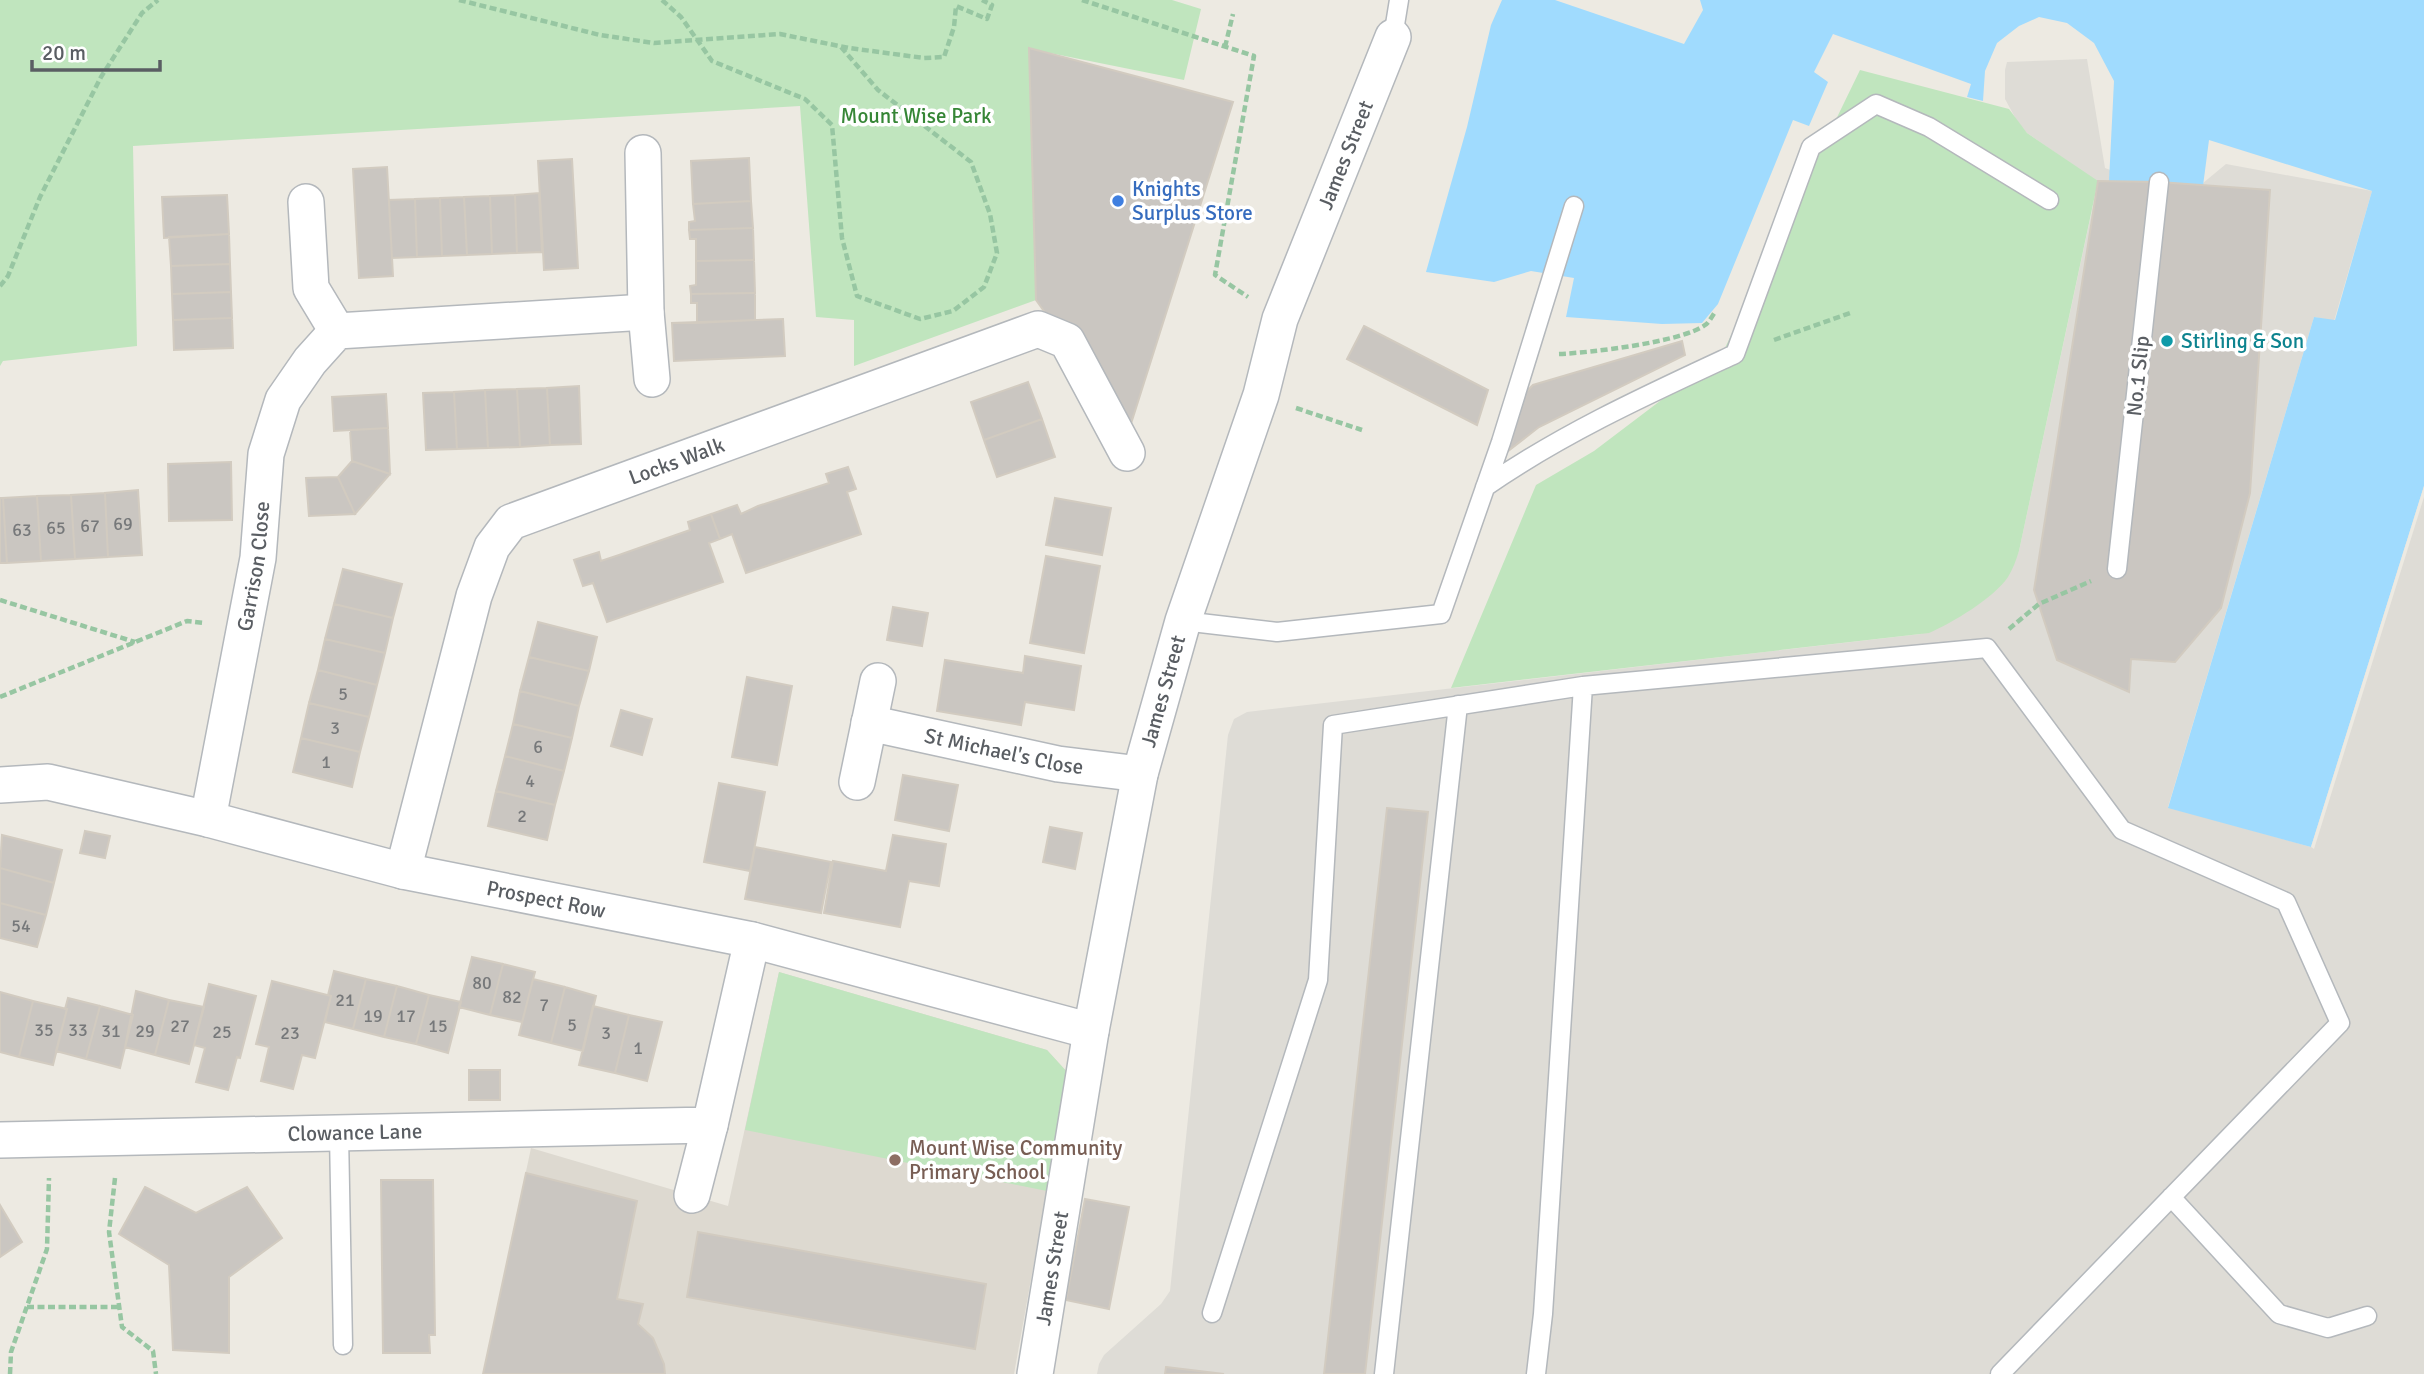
<svg xmlns="http://www.w3.org/2000/svg" width="2424" height="1374" font-family="Signika,sans-serif">
	<style>
		.industrial { fill: #dedcd6 }
		.education { fill: #ddd9d0 }
		.green { fill: #c0e5be }
		.water { fill: #a0dbfe }
		.pier { fill: #edeae2 }
		.building { fill: #cac6c1; stroke: #d2cbc0; stroke-width: 2 }
		.lines { fill: none; stroke-linecap: round; stroke-linejoin: round }
		.service-casing { stroke: #b4b8bc; stroke-width: 21 }
		.minor-casing { stroke: #b4b8bc; stroke-width: 38 }
		.path { stroke: #97c6a2; stroke-width: 4.5; stroke-dasharray: 7 3.5; stroke-linecap: butt }
		.service { stroke: #fff; stroke-width: 18 }
		.minor { stroke: #fff; stroke-width: 35 }
		.shop-dot { fill: #3f7fe0; stroke: #fff; stroke-width: 2.5 }
		.culture-dot { fill: #0f9aa8; stroke: #fff; stroke-width: 2.5 }
		.education-dot { fill: #8d6e63; stroke: #fff; stroke-width: 2.5 }
		.labels { text-anchor: middle; stroke-width: 7; stroke-linejoin: round; paint-order: stroke }
		.number-label { font-size: 18px; fill: #76787a }
		.park-label { font-size: 21px; fill: #368636; stroke: #fff }
		.street-label { font-size: 21px; fill: #5a5e63; stroke: #fff }
		.shop-label { font-size: 21px; fill: #366cbe; stroke: #fff; text-anchor: start }
		.culture-label { font-size: 21px; fill: #0d838f; stroke: #fff; text-anchor: start }
		.education-label { font-size: 21px; fill: #785e54; stroke: #fff; text-anchor: start }
	</style>
	<rect width="100%" height="100%" fill="#edeae2"/>
	<path class="industrial" d="M2087 59 2105 168 2185 198 2226 164 2372 191 2334 321 2314 317 2168 807 2311 847 2424 486V1374H1097L1099 1364 1104 1355 1161 1304 1170 1291 1228 735 1234 719 1247 712 1921 634 1992 593 2008 576 2019 551 2098 182 2027 133 2017 121 2005 99V70L2007 62Z"/>
	<path class="education" d="M779 972 1047 1050 1068 1073 1014 1374H483L531 1148 728 1206Z"/>
	<path class="green" d="M0 0H1172L1201 9 1184 80 1030 49 1036 300 854 366V320L816 317 800 106 133 146 137 346 3 361 0 366Z
		M1860 70 2009 109 2027 133 2098 181 2019 551C2016 560 2013 569 2008 577 1994 598 1952 623 1929 633L1451 688 1536 485 1594 451 1722 354Z
		M779 972 1047 1050 1068 1073 1047 1191 745 1130Z"/>
	<path class="water" d="M1502 0H1555L1684 44 1703 10 1700 0H2424V486L2311 847 2168 808 2314 317 2335 320 2372 191 2209 140 2203 186 2109 181 2114 81 2094 43 2067 23 2039 17 2019 26 1997 43 1985 71 1983 101 1967 97 1971 84 1833 34 1814 72 1828 82 1809 126 1793 120 1718 304 1702 323 1662 324 1566 317 1574 278 1531 271 1494 282 1426 272 1467 127 1491 25Z"/>
	<path class="pier" d="M2424 486V497L2314 849 2311 847Z"/>
	<path class="building" d="M1029 48 1233 102 1129 430 1036 300Z
		M749 158 751 201 693 204 691 161Z
		M572 159 578 268 544 270 538 161Z
		M387 167 393 276 359 278 353 169Z
		M2098 181 2159 182 2270 190 2250 493 2221 608 2175 662 2131 659 2129 692 2057 660 2034 590Z
		M539 193 542 252 517 253 515 195Z
		M227 195 229 234 164 238 162 197Z
		M515 195 517 253 492 254 490 196Z
		M490 196 492 254 467 255 464 197Z
		M464 197 467 255 442 256 440 198Z
		M440 198 442 256 417 257 415 199Z
		M415 199 417 257 392 258 389 200Z
		M751 201 753 228 689 230V222L695 221 693 204Z
		M753 228 754 260 696 261V239H690L689 230Z
		M229 234 230 264 171 266 169 237Z
		M754 260 755 293 691 294 690 286 696 285V261Z
		M230 264 231 292 172 294 171 266Z
		M231 292 232 318 173 320 172 294Z
		M755 293V320L697 323V303H691V294Z
		M232 318 233 348 174 350 173 320Z
		M783 319 785 356 674 361 672 323Z
		M1364 326 1488 390 1477 425 1347 359Z
		M1682 341 1685 355 1539 427 1503 455 1521 397 1533 385Z
		M1028 382 1042 419 984 440 971 402Z
		M579 386 581 444 550 445 547 388Z
		M547 388 550 445 520 447 517 389Z
		M517 389 520 447 488 448 485 390Z
		M485 390 488 448 457 449 454 392Z
		M454 392 457 449 426 450 423 393Z
		M386 394 388 428 334 431 332 397Z
		M1042 419 1055 457 997 477 984 440Z
		M388 428 390 474 352 461 350 430Z
		M352 461 390 474 355 514 338 477Z
		M231 462 232 520 169 521 168 464Z
		M848 467 856 489 847 492 861 534 746 573 732 534 720 539 711 514 737 505 741 514 758 506 829 483 826 474Z
		M338 477 355 514 309 516 306 478Z
		M138 490 142 555 108 557 105 493Z
		M105 493 108 557 75 559 71 495Z
		M71 495 75 559 41 561 37 496Z
		M37 496 41 561 7 563 3 498Z
		M0 498H3L7 563H0Z
		M1055 498 1111 508 1102 555 1046 545Z
		M711 514 720 539 709 543 723 582 607 622 593 583 583 586 574 560 599 552 601 561 619 555 690 530 688 522Z
		M1046 556 1100 566 1084 653 1030 643Z
		M343 569 402 584 393 618 334 604Z
		M334 604 393 618 385 653 325 639Z
		M893 607 928 613 922 646 887 640Z
		M538 622 597 637 589 671 529 657Z
		M325 639 385 653 377 685 318 670Z
		M1025 656 1081 666 1074 710 1025 702 1021 725 937 711 945 660 1023 673Z
		M529 657 589 671 579 706 520 691Z
		M318 670 377 685 369 717 309 703Z
		M747 677 792 686 777 765 732 757Z
		M520 691 579 706 572 738 513 724Z
		M309 703 369 717 360 752 301 738Z
		M621 710 652 719 642 755 611 746Z
		M513 724 572 738 564 771 505 756Z
		M301 738 360 752 352 787 293 772Z
		M505 756 564 771 555 805 496 791Z
		M903 775 958 785 949 831 895 820Z
		M719 783 765 792 750 871 704 862Z
		M496 791 555 805 547 840 488 826Z
		M1387 808 1428 812 1365 1374H1324Z
		M1050 827 1082 833 1075 869 1043 862Z
		M85 831 110 836 105 858 80 853Z
		M2 835 62 850 54 883 0 868Z
		M893 835 946 844 939 886 909 881 900 927 824 913 833 861 886 871Z
		M755 847 831 862 821 913 745 899Z
		M0 868 54 883 46 915 0 903Z
		M0 903 46 915 37 947 0 938Z
		M472 957 503 964 490 1015 459 1007Z
		M503 964 535 972 522 1022 490 1015Z
		M334 971 366 979 353 1029 325 1022 331 996 328 995Z
		M366 979 397 986 384 1037 353 1029Z
		M533 979 565 987 551 1043 519 1035Z
		M272 981 331 996 315 1058 302 1055 293 1089 261 1081 269 1047 256 1044Z
		M209 984 256 996 240 1058 237 1057 228 1090 196 1082 205 1048 194 1045Z
		M397 986 429 995 416 1044 384 1037Z
		M565 987 596 996 583 1051 551 1043Z
		M136 991 169 1000 155 1055 125 1047Z
		M0 992 33 1001 19 1057 0 1052Z
		M429 995 461 1002 448 1053 416 1044Z
		M68 998 100 1006 86 1059 56 1051 67 1009H65Z
		M169 1000 204 1007 189 1064 155 1055Z
		M33 1001 67 1009 53 1065 19 1057Z
		M100 1006 133 1015 120 1068 86 1059Z
		M593 1006 629 1015 615 1073 579 1065Z
		M629 1015 662 1022 647 1081 615 1073Z
		M469 1070H500V1100H469Z
		M526 1173 637 1201 617 1299 643 1304 638 1324 653 1338 664 1364 665 1374H483Z
		M381 1180H433L435 1335H429L430 1353H383Z
		M145 1187 196 1213 247 1187 282 1238 229 1277V1353L173 1350 169 1265 119 1234Z
		M1085 1199 1129 1207 1109 1309 1066 1300Z
		M0 1205 22 1242 0 1257Z
		M698 1232 986 1284 975 1349 687 1297Z
		M1166 1367 1224 1374H1165Z"/>
	<g class="lines">
		<defs>
			<path id="service" d="M1393 37 1399 0
				M1485 487C1563 433 1649 394 1735 354L1811 147 1876 104 1929 127 2049 200
				M2117 569 2159 182
				M1183 621 1277 632 1441 614 1501 442 1574 206
				M339 1134 343 1345
				M2171 1197 2279 1314 2328 1328 2367 1316
				M1212 1313 1318 980 1333 725 1583 686 1987 648 2122 830 2286 902 2340 1023 2000 1374
				M1384 1374 1458 705
				M1536 1374 1543 1314 1583 686"/>
			<g id="minor">
				<path d="M643 153 646 312 652 379"/>
				<path d="M306 202 311 288 337 331"/>
				<path id="s1" d="M869 723 1058 764 1140 774"/>
				<path d="M857 782 878 681"/>
				<path id="s2" d="M0 785 48 782 208 819 403 871 752 940 1091 1031"/>
				<path id="s3" d="M208 819 258 558 266 454 283 400 310 361 337 331 646 312"/>
				<path id="s4" d="M403 871 474 596 492 547 511 522 1038 329 1067 341 1127 453"/>
				<path id="s5" d="M0 1140 710 1125 752 940"/>
				<path d="M692 1195 710 1125"/>
				<path id="s6" d="M1035 1374 1091 1031 1140 774 1183 621 1261 395 1280 319 1393 37"/>
			</g>
		</defs>
		<use href="#service" class="service-casing"/>
		<use href="#minor" class="minor-casing"/>
		<path class="path" d="M459 0 600 35 654 43 780 34 849 48 924 58 944 57 954 27 956 6 987 19 992 5 982 0
			M662 0 681 17 712 61 805 99 832 125 842 238 857 296 920 319 953 311 984 287 997 253 990 214 971 162 878 90 841 47
			M1082 0 1254 56 1215 275 1248 297
			M1225 47 1233 14
			M0 286 8 276 40 197 101 77 142 13 158 0
			M1774 340 1853 312
			M1559 354C1588 353 1683 342 1705 325 1709 323 1712 316 1715 312
			M1296 408 1362 430
			M0 600 135 642
			M2009 629 2039 604 2091 581
			M0 697 187 621 205 623
			M115 1178 109 1232 122 1327 153 1351 156 1374
			M27 1307H119
			M10 1374 11 1352 47 1249 49 1178"/>
		<use href="#service" class="service"/>
		<use href="#minor" class="minor"/>
	</g>
	<circle class="shop-dot" cx="1118" cy="201" r="7"/>
	<circle class="culture-dot" cx="2167" cy="341" r="7"/>
	<circle class="education-dot" cx="895" cy="1160" r="7"/>
	<g class="labels">
		<g class="number-label">
			<text x="123" y="530">69</text>
			<text x="90" y="532">67</text>
			<text x="56" y="534">65</text>
			<text x="22" y="536">63</text>
			<text x="343" y="700">5</text>
			<text x="335" y="734">3</text>
			<text x="538" y="753">6</text>
			<text x="326" y="768">1</text>
			<text x="530" y="787">4</text>
			<text x="522" y="822">2</text>
			<text x="21" y="932">54</text>
			<text x="482" y="989">80</text>
			<text x="512" y="1003">82</text>
			<text x="345" y="1006">21</text>
			<text x="544" y="1011">7</text>
			<text x="373" y="1022">19</text>
			<text x="406" y="1022">17</text>
			<text x="572" y="1031">5</text>
			<text x="180" y="1032">27</text>
			<text x="438" y="1032">15</text>
			<text x="44" y="1036">35</text>
			<text x="78" y="1036">33</text>
			<text x="111" y="1037">31</text>
			<text x="145" y="1037">29</text>
			<text x="222" y="1038">25</text>
			<text x="290" y="1039">23</text>
			<text x="606" y="1039">3</text>
			<text x="638" y="1054">1</text>
		</g>
		<g class="park-label">
			<text x="916" y="123">Mount Wise Park</text>
		</g>
		<g class="street-label">
			<text dy="7" stroke="none"><textPath href="#s6" startOffset="1262">James Street</textPath></text>
			<text transform="translate(2138 376) rotate(-84)" y="7">No.1 Slip</text>
			<text dy="7" stroke="none"><textPath href="#s4" startOffset="544">Locks Walk</textPath></text>
			<text dy="7" stroke="none"><textPath href="#s3" startOffset="257">Garrison Close</textPath></text>
			<text dy="7" stroke="none"><textPath href="#s6" startOffset="695">James Street</textPath></text>
			<text dy="7" stroke="none"><textPath href="#s1" startOffset="138">St Michael's Close</textPath></text>
			<text dy="7" stroke="none"><textPath href="#s2" startOffset="560">Prospect Row</textPath></text>
			<text dy="7" stroke="none"><textPath href="#s5" startOffset="355">Clowance Lane</textPath></text>
			<text dy="7" stroke="none"><textPath href="#s6" startOffset="107">James Street</textPath></text>
		</g>
		<g class="shop-label">
			<text x="1132" y="196">Knights<tspan x="1132" dy="24">Surplus Store</tspan></text>
		</g>
		<g class="culture-label">
			<text x="2181" y="348">Stirling &amp; Son</text>
		</g>
		<g class="education-label">
			<text x="909" y="1155">Mount Wise Community<tspan x="909" dy="24">Primary School</tspan></text>
		</g>
	</g>
	<path d="M32 60v10h128v-10" fill="none" stroke="#5a5e63" stroke-width="3.5"/>
	<text x="42" y="60" font-size="21" fill="#5a5e63" stroke="#ffffff" stroke-width="5" paint-order="stroke">20 m</text>
</svg>
